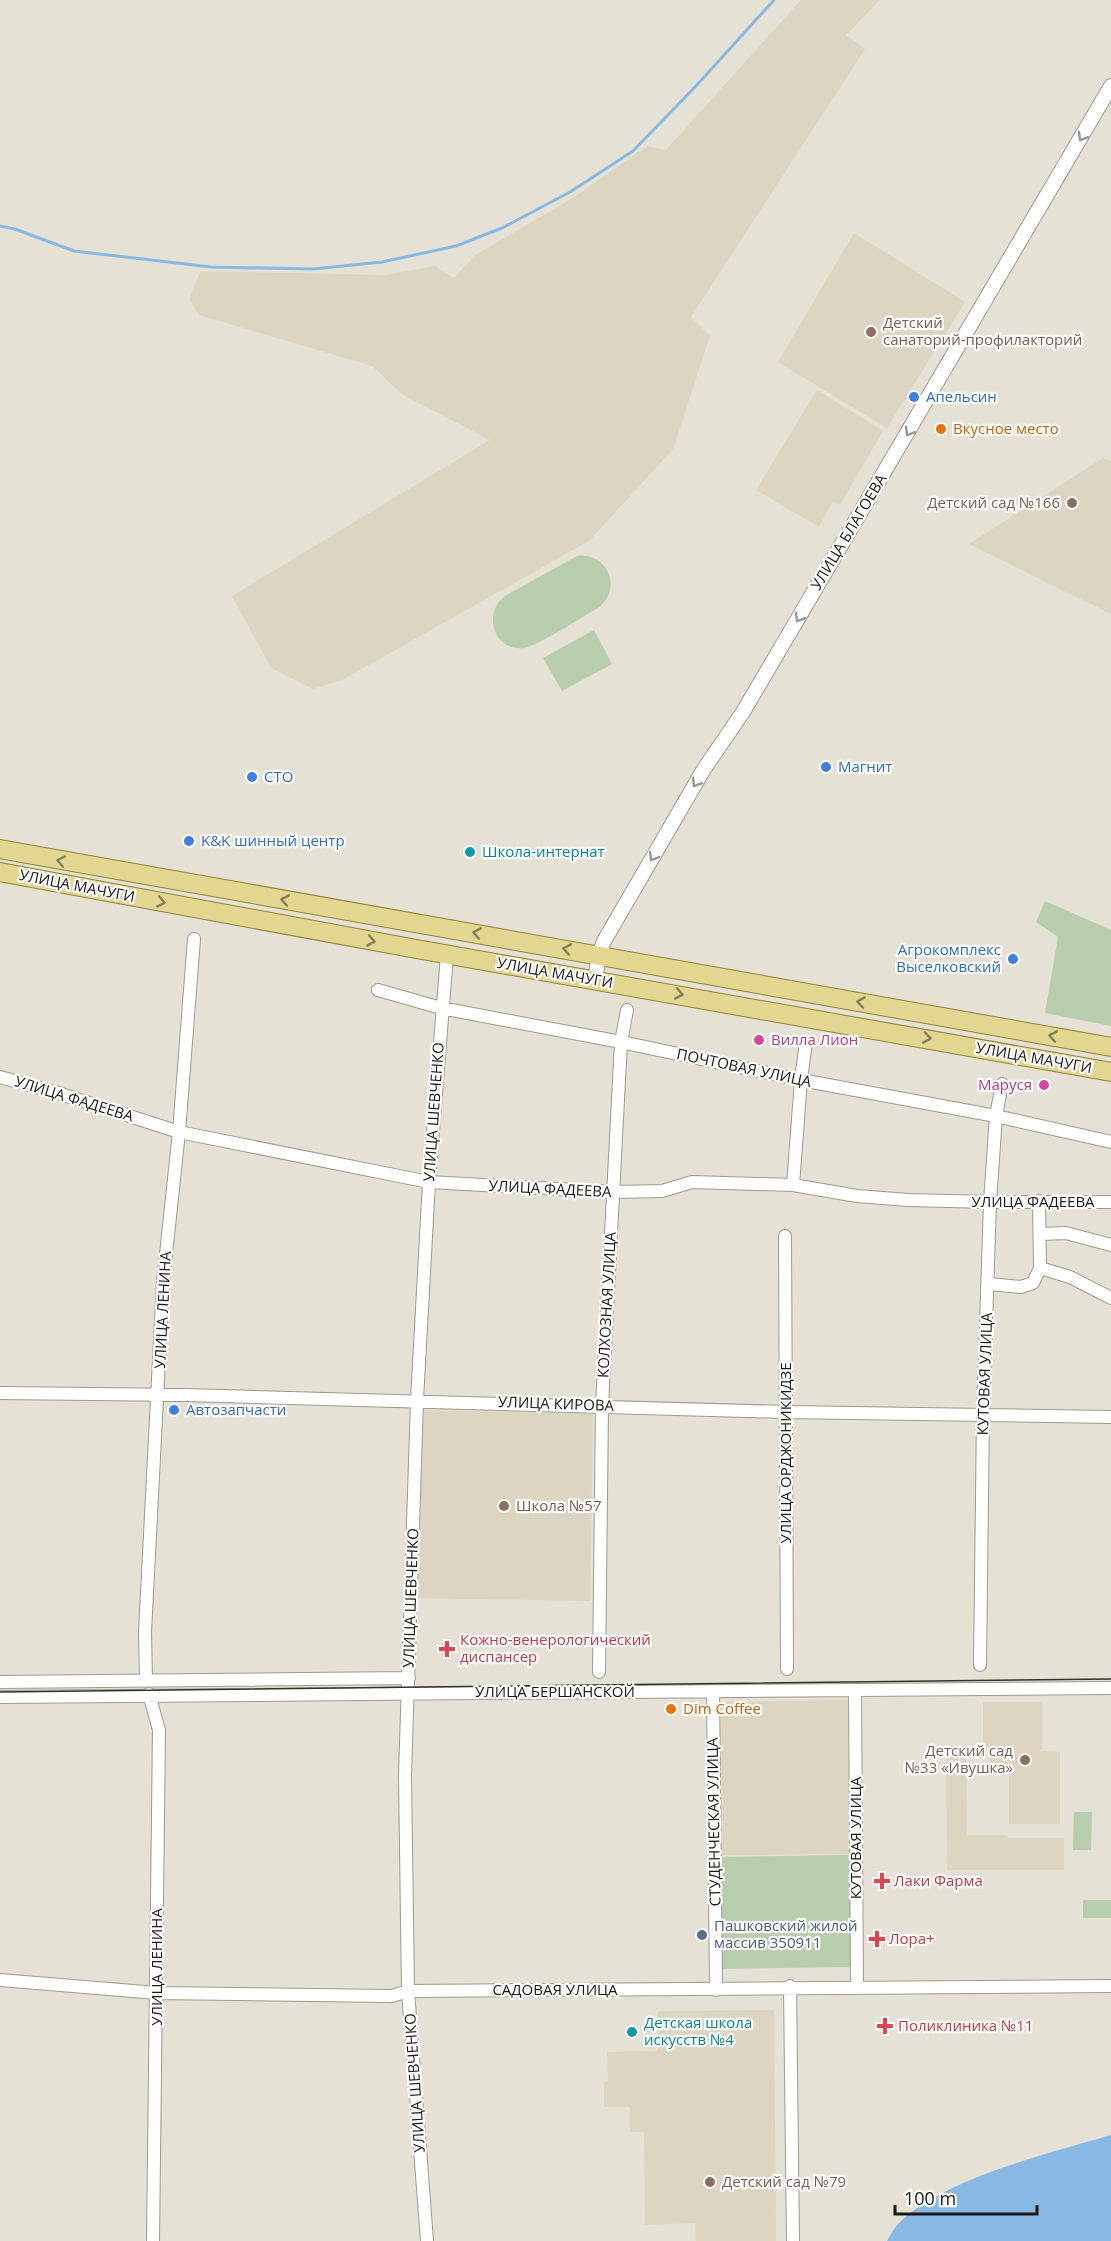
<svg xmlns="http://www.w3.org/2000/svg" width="1111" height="2241" font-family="'Open Sans',sans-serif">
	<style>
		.built { fill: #dcd5c2 }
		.green { fill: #b7cdac }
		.water { fill: #88b8e4 }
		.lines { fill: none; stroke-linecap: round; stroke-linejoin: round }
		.stream { stroke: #88b8e4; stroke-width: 3 }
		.minor-casing { stroke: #9e9a8f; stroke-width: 14 }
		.tertiary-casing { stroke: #9e9a8f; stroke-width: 16 }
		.primary-casing { stroke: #918234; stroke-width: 20 }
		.minor { stroke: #fff; stroke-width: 12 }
		.tertiary { stroke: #fff; stroke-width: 14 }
		.primary { stroke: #e3d690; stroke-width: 18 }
		.tram { stroke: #33322d; stroke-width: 1.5 }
		.oneway { stroke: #989795 }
		.oneway2 { stroke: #888058 }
		.education-dot { fill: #8d6e63; stroke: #fff; stroke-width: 2 }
		.shop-dot { fill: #3f7fe0; stroke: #fff; stroke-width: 2 }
		.food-dot { fill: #e8710a; stroke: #fff; stroke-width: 2 }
		.culture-dot { fill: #0f9aa8; stroke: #fff; stroke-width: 2 }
		.hotel-dot { fill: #d1479c; stroke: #fff; stroke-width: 2 }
		.health-dot { fill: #e0444e; stroke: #fff; stroke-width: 2 }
		.service-dot { fill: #5c6f8a; stroke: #fff; stroke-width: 2 }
		.labels { text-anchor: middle; stroke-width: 4.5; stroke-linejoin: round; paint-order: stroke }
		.education-label { font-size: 15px; fill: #785e54; stroke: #fff; text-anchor: start }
		.shop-label { font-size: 15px; fill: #366cbe; stroke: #fff; text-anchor: start }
		.food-label { font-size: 15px; fill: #c56008; stroke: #fff; text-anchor: start }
		.street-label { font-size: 15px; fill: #191814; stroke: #fff }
		.culture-label { font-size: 15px; fill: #0d838f; stroke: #fff; text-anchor: start }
		.hotel-label { font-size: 15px; fill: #b23c85; stroke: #fff; text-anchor: start }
		.health-label { font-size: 15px; fill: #be3a42; stroke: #fff; text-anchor: start }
		.service-label { font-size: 15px; fill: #4e5e75; stroke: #fff; text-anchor: start }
	</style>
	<rect width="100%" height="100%" fill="#e5e1d5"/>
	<path class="built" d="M801 0H880L846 35 865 49 691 317 710 336 673 449 589 541 342 680 313 689 271 668 232 596 490 440 403 395 372 366 199 315 189 298 201 271 387 275 434 266 454 278 475 255 573 198 647 146 666 150Z
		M854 233 965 302 887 428 778 362Z
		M817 390 883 431 840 505 833 501 819 527 756 490Z
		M1103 458 1111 461V614L969 544Z
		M418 1410 593 1414 590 1601 414 1598Z
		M848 1700 850 1854 719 1855 718 1702Z
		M983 1702H1042V1751L1060 1752V1824H1009V1769H990V1749L983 1748Z
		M946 1749H966L967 1835H1007L1008 1838H1064V1870H947Z
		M774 2010 776 2241H696L695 2223 645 2225 644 2132H630V2107H604V2082L608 2081 607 2052 658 2051V2011Z"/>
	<path class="green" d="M577 556C608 552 623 589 598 608 583 616 538 646 524 648 494 652 482 613 505 596Z
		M594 630 612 664 562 691 543 658Z
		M1045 901 1111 930V1026L1045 1013 1058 937 1036 922Z
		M1074 1812H1092L1091 1850H1073Z
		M850 1855 851 1967 721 1969 719 1857Z
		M1083 1900H1111V1918H1083Z"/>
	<path class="water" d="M1111 2135V2241H887C890 2236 893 2230 897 2225 941 2179 1050 2153 1111 2135Z"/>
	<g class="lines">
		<path class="stream" d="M0 226 15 229 74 251 211 267 313 269 382 262 456 246 502 228 570 192 633 151 696 86 774 0"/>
		<defs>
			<path id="minor" d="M378 990 441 1008 621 1042 801 1080 996 1116 1111 1142
				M0 1077 58 1093 179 1132 429 1182 613 1192 662 1191 692 1182 793 1185 857 1196 908 1200 990 1202H1111
				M793 1185 801 1080 806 1042
				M1039 1201 1040 1268 1070 1277 1111 1298
				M1041 1234 1066 1233 1111 1245
				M785 1236 787 1669
				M989 1284 1021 1287 1033 1283 1040 1268
				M0 1393 185 1395 786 1412 1111 1417
				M980 1665 983 1415 990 1202 996 1116 1002 1084
				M599 1672 602 1406 621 1042 627 1010
				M146 1681 145 1632 163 1282 179 1132 194 939
				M0 1682 409 1678
				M855 1690 857 1986
				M713 1691 716 1990
				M149 1694 159 1730 153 2241
				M0 1697 1111 1688
				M0 1980 157 1993 392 1996 408 1991 1111 1986
				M790 1986 793 2241
				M427 2241 408 1991 405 1775 417 1400 429 1182 447 955"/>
			<path id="tertiary" d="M595 980 599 955 604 941 704 769 743 712 1111 86"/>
			<path id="primary" d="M0 849 1111 1047
				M0 872 411 948 1111 1072"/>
		</defs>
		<use href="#minor" class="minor-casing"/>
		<use href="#tertiary" class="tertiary-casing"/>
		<use href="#primary" class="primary-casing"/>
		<use href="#minor" class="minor"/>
		<use href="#tertiary" class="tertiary"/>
		<use href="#primary" class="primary"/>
		<path class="tram" d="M0 1692 1111 1679"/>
	</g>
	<defs><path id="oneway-chevron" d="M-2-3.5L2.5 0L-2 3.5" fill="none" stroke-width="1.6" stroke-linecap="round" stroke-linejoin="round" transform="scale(1.5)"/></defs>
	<g class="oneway">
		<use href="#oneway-chevron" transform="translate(1082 137) rotate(120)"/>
		<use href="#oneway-chevron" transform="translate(909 432) rotate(121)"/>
		<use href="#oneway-chevron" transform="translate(799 618) rotate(120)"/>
		<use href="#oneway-chevron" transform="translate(696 783) rotate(120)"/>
		<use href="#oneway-chevron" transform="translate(653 857) rotate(120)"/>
	</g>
	<g class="oneway2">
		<use href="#oneway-chevron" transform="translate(61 861) rotate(-169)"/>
		<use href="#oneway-chevron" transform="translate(285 900) rotate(-170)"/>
		<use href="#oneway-chevron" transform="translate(161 902) rotate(11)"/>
		<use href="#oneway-chevron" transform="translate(477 933) rotate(-170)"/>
		<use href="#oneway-chevron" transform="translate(371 941) rotate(11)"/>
		<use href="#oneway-chevron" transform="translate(567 949) rotate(-170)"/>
		<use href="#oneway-chevron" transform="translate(679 994) rotate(10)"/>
		<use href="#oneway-chevron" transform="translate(861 1002) rotate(-170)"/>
		<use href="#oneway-chevron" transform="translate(1053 1036) rotate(-170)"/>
		<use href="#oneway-chevron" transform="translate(927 1038) rotate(10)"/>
	</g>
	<g class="education-dot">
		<circle cx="871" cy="332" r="6"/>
		<circle cx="1072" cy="503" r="6"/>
		<circle cx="504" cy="1506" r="6"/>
		<circle cx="1025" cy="1760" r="6"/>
		<circle cx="710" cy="2182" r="6"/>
	</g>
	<g class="shop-dot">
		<circle cx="914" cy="397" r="6"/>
		<circle cx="826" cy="767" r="6"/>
		<circle cx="252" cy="777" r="6"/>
		<circle cx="189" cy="841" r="6"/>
		<circle cx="1013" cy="959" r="6"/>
		<circle cx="174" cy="1410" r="6"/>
	</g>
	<g class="food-dot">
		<circle cx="941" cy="429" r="6"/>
		<circle cx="671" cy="1709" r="6"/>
	</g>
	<g class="culture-dot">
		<circle cx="470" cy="852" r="6"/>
		<circle cx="632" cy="2032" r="6"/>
	</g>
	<g class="hotel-dot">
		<circle cx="759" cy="1040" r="6"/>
		<circle cx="1044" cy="1085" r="6"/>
	</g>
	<g class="health-dot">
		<path d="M444 1640h6v6h6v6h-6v6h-6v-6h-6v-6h6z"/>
		<path d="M879 1872h6v6h6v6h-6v6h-6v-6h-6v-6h6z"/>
		<path d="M874 1930h6v6h6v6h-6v6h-6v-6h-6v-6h6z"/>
		<path d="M882 2017h6v6h6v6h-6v6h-6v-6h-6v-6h6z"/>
	</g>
	<circle class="service-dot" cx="702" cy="1935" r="6"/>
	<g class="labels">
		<g class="education-label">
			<text x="883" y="328">Детский<tspan x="883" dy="17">санаторий-профилакторий</tspan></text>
			<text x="1060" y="508" text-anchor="end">Детский сад №166</text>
			<text x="516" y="1511">Школа №57</text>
			<text x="1013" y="1756" text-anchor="end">Детский сад<tspan x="1013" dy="17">№33 «Ивушка»</tspan></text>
			<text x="722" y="2187">Детский сад №79</text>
		</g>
		<g class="shop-label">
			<text x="926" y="402">Апельсин</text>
			<text x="838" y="772">Магнит</text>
			<text x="264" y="782">СТО</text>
			<text x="201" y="846">K&amp;K шинный центр</text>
			<text x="1001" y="955" text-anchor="end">Агрокомплекс<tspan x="1001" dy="17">Выселковский</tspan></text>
			<text x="186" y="1415">Автозапчасти</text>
		</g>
		<g class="food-label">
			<text x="953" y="434">Вкусное место</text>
			<text x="683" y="1714">Dim Coffee</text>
		</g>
		<g class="street-label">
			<text transform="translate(849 532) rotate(-59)" y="5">УЛИЦА БЛАГОЕВА</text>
			<text transform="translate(77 886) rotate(11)" y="5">УЛИЦА МАЧУГИ</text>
			<text transform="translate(555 973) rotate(10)" y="5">УЛИЦА МАЧУГИ</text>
			<text transform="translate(1034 1058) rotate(10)" y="5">УЛИЦА МАЧУГИ</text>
			<text transform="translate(744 1068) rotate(12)" y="5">ПОЧТОВАЯ УЛИЦА</text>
			<text transform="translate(74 1099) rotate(17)" y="5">УЛИЦА ФАДЕЕВА</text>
			<text transform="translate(434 1112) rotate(-86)" y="5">УЛИЦА ШЕВЧЕНКО</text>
			<text transform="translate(550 1189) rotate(3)" y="5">УЛИЦА ФАДЕЕВА</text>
			<text x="1033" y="1207">УЛИЦА ФАДЕЕВА</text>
			<text transform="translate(607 1305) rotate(-87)" y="5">КОЛХОЗНАЯ УЛИЦА</text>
			<text transform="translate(163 1310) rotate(-87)" y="5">УЛИЦА ЛЕНИНА</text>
			<text transform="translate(985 1374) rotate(-88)" y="5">КУТОВАЯ УЛИЦА</text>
			<text transform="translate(556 1404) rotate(2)" y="5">УЛИЦА КИРОВА</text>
			<text transform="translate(786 1453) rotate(-90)" y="5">УЛИЦА ОРДЖОНИКИДЗЕ</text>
			<text transform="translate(411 1598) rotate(-88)" y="5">УЛИЦА ШЕВЧЕНКО</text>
			<text x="555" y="1697">УЛИЦА БЕРШАНСКОЙ</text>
			<text transform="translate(714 1822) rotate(-91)" y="5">СТУДЕНЧЕСКАЯ УЛИЦА</text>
			<text transform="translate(856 1838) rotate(-90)" y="5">КУТОВАЯ УЛИЦА</text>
			<text transform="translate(157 1967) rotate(-90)" y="5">УЛИЦА ЛЕНИНА</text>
			<text x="555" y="1995">САДОВАЯ УЛИЦА</text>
			<text transform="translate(415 2083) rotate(-94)" y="5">УЛИЦА ШЕВЧЕНКО</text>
		</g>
		<g class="culture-label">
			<text x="482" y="857">Школа-интернат</text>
			<text x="644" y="2028">Детская школа<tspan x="644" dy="17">искусств №4</tspan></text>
		</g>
		<g class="hotel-label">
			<text x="771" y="1045">Вилла Лион</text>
			<text x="1032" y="1090" text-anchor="end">Маруся</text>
		</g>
		<g class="health-label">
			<text x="460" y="1645">Кожно-венерологический<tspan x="460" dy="17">диспансер</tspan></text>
			<text x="894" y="1886">Лаки Фарма</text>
			<text x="889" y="1944">Лора+</text>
			<text x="898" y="2031">Поликлиника №11</text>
		</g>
		<g class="service-label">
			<text x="714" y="1931">Пашковский жилой<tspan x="714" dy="17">массив 350911</tspan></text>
		</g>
	</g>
	<path d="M895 2205v9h142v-9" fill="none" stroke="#191814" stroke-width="3"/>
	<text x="904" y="2205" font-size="18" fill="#191814" stroke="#ffffff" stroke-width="4.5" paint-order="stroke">100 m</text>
</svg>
